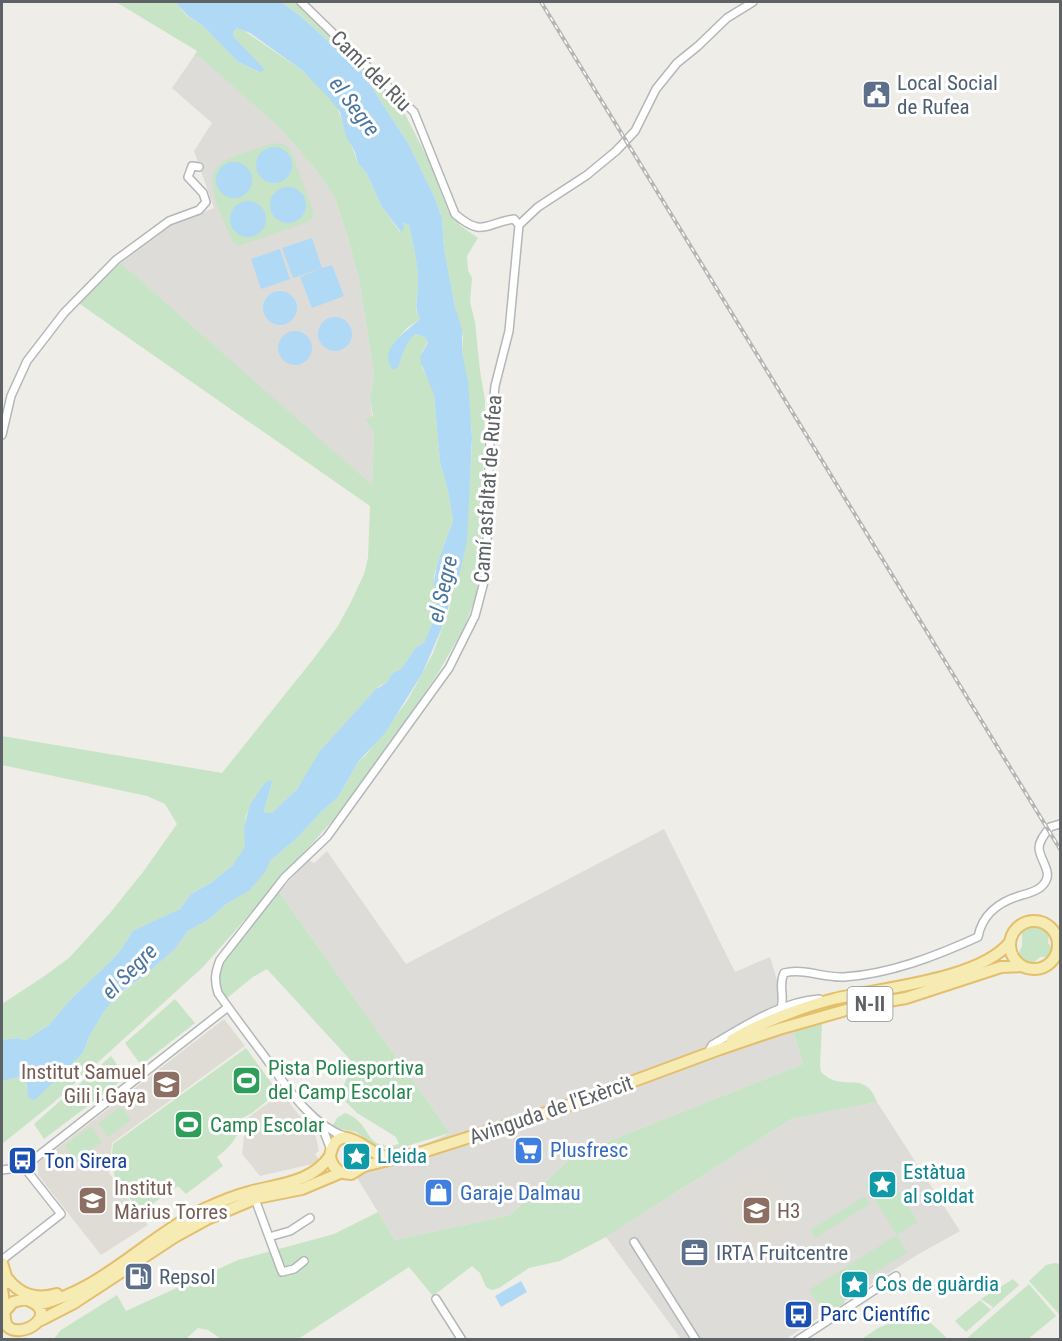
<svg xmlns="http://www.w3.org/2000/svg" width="1062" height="1341" font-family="'Roboto Condensed',sans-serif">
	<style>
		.industrial { fill: #dedcd9 }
		.education { fill: #dfdcd5 }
		.green { fill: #c7e4c6 }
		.water { fill: #b0d9f6 }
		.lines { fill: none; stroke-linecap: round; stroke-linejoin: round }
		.minor-casing { stroke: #b4b7ba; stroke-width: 10 }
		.primary-casing { stroke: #e3bf6c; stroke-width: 14 }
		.minor { stroke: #fff; stroke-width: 7 }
		.primary { stroke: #f7ebb4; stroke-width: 10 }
		.rail-casing { stroke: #b4b5b5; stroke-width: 4 }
		.rail { stroke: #fff; stroke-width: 1.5; stroke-dasharray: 4.5; stroke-linecap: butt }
		.labels { text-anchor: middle; stroke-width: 6; stroke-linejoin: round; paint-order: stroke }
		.shield { fill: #fff; stroke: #8e9193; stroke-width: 1.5 }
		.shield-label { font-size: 20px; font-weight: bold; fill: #5e6265 }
		.street-label { font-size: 21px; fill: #5e6265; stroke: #fff }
		.service-label { font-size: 21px; fill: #4e5e75; stroke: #fff; text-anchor: start }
		.leisure-label { font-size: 21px; fill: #27864d; stroke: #fff; text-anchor: start }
		.education-label { font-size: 21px; fill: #785e54; stroke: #fff; text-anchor: start }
		.shop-label { font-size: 21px; fill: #366cbe; stroke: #fff; text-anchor: start }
		.culture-label { font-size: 21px; fill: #0d838f; stroke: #fff; text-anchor: start }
		.transit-label { font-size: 21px; fill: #164399; stroke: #fff; text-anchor: start }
		.water-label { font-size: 22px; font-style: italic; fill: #4a759f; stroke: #fff }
	</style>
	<rect width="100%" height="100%" fill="#efede7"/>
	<path class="industrial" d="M194 56H200L281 129 316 170 335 198 347 235 359 279 374 374 370 399 374 432 372 486 121 263 173 224 214 208 194 151 212 123 172 88Z
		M664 829 735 972 770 957 803 1064 574 1155 510 1215 395 1240 356 1176 450 1133 279 892 309 860 314 863 327 851 406 964Z
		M877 1102 960 1231 917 1255 784 1340 681 1339 606 1237 791 1119Z"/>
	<path class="education" d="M224 1019 245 1046 112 1143 109 1173 148 1225 101 1255 38 1175V1163Z
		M282 1093 316 1137 319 1151 315 1154 321 1162 260 1176 242 1154 246 1119Z
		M762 1165 799 1225 751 1256 713 1196Z"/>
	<path class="green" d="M116 2H175L187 16 202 25 238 62 259 72 253 59 234 37 233 32 237 28 243 30 303 71 322 88 337 107 358 163 366 172 382 207 400 232 403 223 409 225C413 241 419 270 418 287 418 298 412 308 420 319L407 328 393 344 400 362 405 346 414 334 425 337 428 341 422 352V368L431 384 434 395 440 462 448 489 453 521 437 564 434 576 437 605 432 624 424 643 416 647 402 668 393 673 386 683 379 686 323 748 301 785 272 813H265L264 810 272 783 264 784 246 815 244 826 246 844 244 851 233 865 213 881 191 894 180 909 131 934 118 954 70 1000 49 1025 26 1040 17 1038 2 1040V1004L43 977 69 958 110 913 143 872 177 824 165 804 147 796 2 765V736L222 773 311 662 338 626 351 602 364 574 368 558 370 506 77 302 121 263 372 485 374 432 365 419 373 416 370 399 374 374 359 279 347 235 335 198 316 170 281 129 200 57 194 56 197 51Z
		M281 2H295L380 85 405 114 429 161 448 211 461 226 478 238 467 256 468 270 472 278 470 302 475 322 480 371 485 400 481 554 477 594 464 628 437 675 393 739 333 820 203 967 53 1103 2 1144V1081L19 1077 26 1080 27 1091 39 1095 83 1053 89 1037 105 1010 117 996 143 977 175 949 188 931 208 920 226 904 252 888 270 861 298 837 320 813 338 797 358 762 366 755 407 701 422 674 433 653 449 610 468 502 472 447V432L462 352 463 337 455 307 444 248 442 218 434 196 409 145 362 72 299 15Z
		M273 143 286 145 292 153 312 208 313 217 308 222 238 246 232 241C224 220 198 175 224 161 239 153 257 149 273 143Z
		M279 892 450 1133 393 1150 372 1144 356 1132 336 1128 333 1125 337 1118 345 1113C373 1122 363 1153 399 1144L396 1137 357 1113 339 1095 354 1064 267 969 253 977 227 998C219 989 218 980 218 969Z
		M1036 924 1049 933 1048 943 1054 950 1051 957H1040L1031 965C1025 964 1021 962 1017 957L1022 946V929L1029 925Z
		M175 999 195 1023 141 1065 125 1043Z
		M822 1023 820 1066 821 1072C843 1094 865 1068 877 1102L791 1119 606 1237 560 1261 529 1268 499 1288 492 1290 486 1287 480 1273 472 1266 433 1296 409 1267 298 1339H221L208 1330 198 1328 186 1339 53 1340 61 1330 117 1295 126 1311 238 1260 334 1234 378 1212 395 1240 510 1215 574 1155 803 1064 793 1031Z
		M246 1048 278 1092 252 1113 241 1119C239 1137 231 1146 217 1157L223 1166 186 1194 178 1186 141 1212C119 1185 109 1180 113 1144Z
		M111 1056 126 1077 44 1139 34 1124Z
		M121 1106 131 1120 108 1137 98 1124Z
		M91 1126 102 1142 76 1161 65 1145Z
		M885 1171 918 1222 897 1235 907 1253 874 1273 873 1272 840 1294 845 1303 825 1315 809 1290 897 1235 865 1184Z
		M865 1196 870 1204 815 1238 810 1230Z
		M1055 1263 1060 1264V1315L1029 1281 1046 1265Z
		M1013 1279 1019 1285 966 1332 955 1321 980 1300 991 1310 993 1307 981 1299Z
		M1029 1284 1056 1316 1028 1339H966Z
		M915 1313 922 1315 948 1339H862L878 1328Z"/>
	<path class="water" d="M175 2H281L299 15 362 72 409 145 434 196 442 218 444 248 455 307 462 329V352L468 382 472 437 467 541 458 580 450 596 447 616 422 674 385 733 358 762 338 797 320 813 298 837 270 861 266 871 250 890 226 904 208 920 188 931 175 949 143 977 121 992 105 1010 89 1037 83 1053 36 1099 32 1100 28 1097 26 1080 19 1077 2 1081V1040L17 1038 26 1040 49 1025 70 1000 118 954 133 931 180 909 191 894 212 882 233 865 245 847 244 826 250 805 264 784 270 780 272 783 264 810 265 813H272L298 788 320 751 376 689 386 683 393 673 402 668 416 647 424 643 432 624 437 605 434 582 437 564 453 521 448 490 440 462 434 395 421 363 420 357 428 342 425 337 415 334C404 344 403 355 398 367L393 370C376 350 407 331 420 319 413 308 418 298 418 287 419 270 413 242 409 225L403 223 404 228 401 232 382 207 366 172 358 163 355 152 346 136 340 112 329 98 303 71 250 33 237 28 233 32 234 37 265 70 260 72 238 62 202 25 188 16Z
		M256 165a18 18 0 1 1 36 0a18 18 0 1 1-36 0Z
		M216 180a18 18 0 1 1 36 0a18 18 0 1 1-36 0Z
		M270 205a18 18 0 1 1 36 0a18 18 0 1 1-36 0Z
		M230 219a18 18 0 1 1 36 0a18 18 0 1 1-36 0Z
		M312 238 322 268 332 265 344 296 312 308 300 277 320 269 293 278 282 248Z
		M280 249 290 279 261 289 251 259Z
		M263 308a17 17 0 1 1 34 0a17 17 0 1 1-34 0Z
		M318 334a17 17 0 1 1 34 0a17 17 0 1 1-34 0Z
		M278 348a17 17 0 1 1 34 0a17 17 0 1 1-34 0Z
		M521 1281 527 1292 501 1307 495 1296Z"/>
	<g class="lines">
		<defs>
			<path id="minor" d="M301 2 414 112 455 214C483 238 485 223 514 219L519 225
				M2 435 11 396 27 361 64 313 116 260 169 221 199 210 206 202 203 193 188 177 192 166 199 167
				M781 1008C785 995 778 986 784 973 803 968 824 978 844 977 890 974 936 956 978 937 982 915 999 902 1019 896 1026 894 1035 892 1041 887 1056 874 1040 862 1039 848 1039 840 1046 833 1050 827L1060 824
				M708 1053 712 1045C745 1026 780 1002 819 999
				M321 1124 331 1150
				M346 1137C309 1124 285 1084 262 1053 247 1033 232 1013 218 993 214 980 215 973 220 960L285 877 327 837 449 668 475 616 486 574 490 436 495 386 509 331 519 225 538 207 587 175 616 151 635 131 656 89 677 63 698 46 727 18 753 2
				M2 1170 24 1167 228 1007
				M255 1199 282 1272 294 1269 304 1261
				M269 1237 290 1231 310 1218
				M634 1242 696 1340
				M2 1260 61 1214 24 1167
				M436 1299 462 1340
				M798 1340 896 1276"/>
			<path id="primary" d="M1010 945a24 24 0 1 1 48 0a24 24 0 1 1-48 0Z
				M732 1040C757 1024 805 1006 834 999 880 988 980 980 1010 942
				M393 1159C387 1157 380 1156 374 1152 359 1143 336 1123 330 1156 332 1168 339 1174 351 1174L364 1166 426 1151 561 1108 720 1049 779 1029 860 1006 906 998 1001 967 1022 966
				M2 1263 8 1283
				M7 1278C20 1295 36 1300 57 1294
				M2 1290C5 1302 3 1319 7 1326 22 1341 64 1312 25 1299L13 1302 5 1311
				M37 1305C100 1292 146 1238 202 1210 217 1203 233 1196 249 1192 278 1184 312 1183 330 1156
				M41 1320 74 1303 176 1236 207 1219 257 1198 302 1189 340 1173"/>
		</defs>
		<use href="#minor" class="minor-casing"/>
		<use href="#primary" class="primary-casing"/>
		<use href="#minor" class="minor"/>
		<use href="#primary" class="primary"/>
		<defs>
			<path id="rail" d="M541 2 1060 849"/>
		</defs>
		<use href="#rail" class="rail-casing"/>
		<use href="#rail" class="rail"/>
	</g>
	<defs>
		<symbol id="civic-square" viewBox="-11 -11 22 22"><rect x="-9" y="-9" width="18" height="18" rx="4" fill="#5c6f8a" stroke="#fff"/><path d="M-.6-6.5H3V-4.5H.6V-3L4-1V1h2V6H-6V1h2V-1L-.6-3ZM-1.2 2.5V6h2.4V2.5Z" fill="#fff"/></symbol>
		<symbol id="stadium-square" viewBox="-11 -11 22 22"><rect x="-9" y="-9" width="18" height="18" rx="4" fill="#2e9e5b" stroke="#fff"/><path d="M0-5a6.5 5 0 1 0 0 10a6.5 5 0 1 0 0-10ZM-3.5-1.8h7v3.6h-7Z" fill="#fff"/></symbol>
		<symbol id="school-square" viewBox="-11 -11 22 22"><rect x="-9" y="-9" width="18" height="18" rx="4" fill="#8d6e63" stroke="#fff"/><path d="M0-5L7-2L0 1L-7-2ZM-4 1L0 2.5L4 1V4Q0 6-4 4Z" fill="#fff"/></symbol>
		<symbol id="supermarket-square" viewBox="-11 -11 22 22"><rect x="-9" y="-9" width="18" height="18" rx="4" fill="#3f7fe0" stroke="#fff"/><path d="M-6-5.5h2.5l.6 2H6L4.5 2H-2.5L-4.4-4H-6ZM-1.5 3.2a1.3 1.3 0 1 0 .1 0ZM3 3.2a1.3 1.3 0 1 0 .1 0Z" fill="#fff"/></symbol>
		<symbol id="sight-square" viewBox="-11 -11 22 22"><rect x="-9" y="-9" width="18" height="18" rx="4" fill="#0f9aa8" stroke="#fff"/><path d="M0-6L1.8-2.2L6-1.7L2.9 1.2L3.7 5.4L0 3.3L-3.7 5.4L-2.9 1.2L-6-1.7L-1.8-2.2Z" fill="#fff"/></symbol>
		<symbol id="bus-square" viewBox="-11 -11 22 22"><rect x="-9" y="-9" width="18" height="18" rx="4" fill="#1a4fb4" stroke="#fff"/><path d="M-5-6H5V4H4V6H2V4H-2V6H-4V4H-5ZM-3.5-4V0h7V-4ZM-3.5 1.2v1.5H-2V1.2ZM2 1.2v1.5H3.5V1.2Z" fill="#fff"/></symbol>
		<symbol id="shop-square" viewBox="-11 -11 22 22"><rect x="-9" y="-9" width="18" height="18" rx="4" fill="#3f7fe0" stroke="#fff"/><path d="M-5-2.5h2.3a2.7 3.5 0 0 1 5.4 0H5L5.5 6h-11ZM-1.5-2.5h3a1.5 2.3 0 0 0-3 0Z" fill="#fff"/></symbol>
		<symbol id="university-square" viewBox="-11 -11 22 22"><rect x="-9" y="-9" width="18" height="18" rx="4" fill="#8d6e63" stroke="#fff"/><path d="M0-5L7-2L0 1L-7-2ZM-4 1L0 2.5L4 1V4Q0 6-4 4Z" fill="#fff"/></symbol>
		<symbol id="office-square" viewBox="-11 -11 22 22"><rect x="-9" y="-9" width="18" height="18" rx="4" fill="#5c6f8a" stroke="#fff"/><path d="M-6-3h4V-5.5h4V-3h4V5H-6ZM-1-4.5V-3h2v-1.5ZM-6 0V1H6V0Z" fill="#fff"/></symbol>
		<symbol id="fuel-square" viewBox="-11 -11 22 22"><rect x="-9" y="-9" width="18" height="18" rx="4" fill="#5c6f8a" stroke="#fff"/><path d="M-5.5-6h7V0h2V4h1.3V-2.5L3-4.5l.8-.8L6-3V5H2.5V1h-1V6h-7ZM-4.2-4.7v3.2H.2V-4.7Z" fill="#fff"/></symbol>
	</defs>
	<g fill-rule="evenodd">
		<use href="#civic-square" x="860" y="78" width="33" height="33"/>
		<use href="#stadium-square" x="230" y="1064" width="33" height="33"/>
		<use href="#school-square" x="150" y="1068" width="33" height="33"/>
		<use href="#stadium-square" x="172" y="1108" width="33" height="33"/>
		<use href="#supermarket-square" x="512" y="1134" width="33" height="33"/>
		<use href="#sight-square" x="340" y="1140" width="33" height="33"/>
		<use href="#bus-square" x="6" y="1144" width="33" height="33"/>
		<use href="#sight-square" x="866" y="1168" width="33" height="33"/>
		<use href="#shop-square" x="422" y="1176" width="33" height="33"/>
		<use href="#school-square" x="76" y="1184" width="33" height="33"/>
		<use href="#university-square" x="740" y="1194" width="33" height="33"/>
		<use href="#office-square" x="678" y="1236" width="33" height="33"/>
		<use href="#fuel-square" x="122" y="1260" width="33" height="33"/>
		<use href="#sight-square" x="838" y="1268" width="33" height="33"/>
		<use href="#bus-square" x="782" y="1298" width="33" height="33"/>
	</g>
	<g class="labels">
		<rect class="shield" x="847.5" y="987" width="45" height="34" rx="4.5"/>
		<g class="shield-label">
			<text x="870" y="1011">N-II</text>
		</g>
		<g class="street-label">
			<text transform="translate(371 71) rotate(45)" y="7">Camí del Riu</text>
			<text transform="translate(488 489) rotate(-86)" y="7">Camí asfaltat de Rufea</text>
			<text transform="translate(551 1110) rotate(-19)" y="7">Avinguda de l'Exèrcit</text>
		</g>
		<g class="service-label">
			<text x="897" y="90">Local Social<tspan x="897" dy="24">de Rufea</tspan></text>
			<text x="716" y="1260">IRTA Fruitcentre</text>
			<text x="159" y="1284">Repsol</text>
		</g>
		<g class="leisure-label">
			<text x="268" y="1075">Pista Poliesportiva<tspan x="268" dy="24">del Camp Escolar</tspan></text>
			<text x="210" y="1132">Camp Escolar</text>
		</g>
		<g class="education-label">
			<text x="146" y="1079" text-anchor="end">Institut Samuel<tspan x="146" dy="24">Gili i Gaya</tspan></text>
			<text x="114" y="1195">Institut<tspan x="114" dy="24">Màrius Torres</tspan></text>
			<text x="777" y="1218">H3</text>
		</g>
		<g class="shop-label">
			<text x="550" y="1157">Plusfresc</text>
			<text x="460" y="1200">Garaje Dalmau</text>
		</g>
		<g class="culture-label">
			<text x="377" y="1163">Lleida</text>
			<text x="903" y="1179">Estàtua<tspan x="903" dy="24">al soldat</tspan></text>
			<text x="875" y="1291">Cos de guàrdia</text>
		</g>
		<g class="transit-label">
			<text x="44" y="1168">Ton Sirera</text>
			<text x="820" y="1321">Parc Científic</text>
		</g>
		<g class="water-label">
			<text transform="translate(355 106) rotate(53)" y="8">el Segre</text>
			<text transform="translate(442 589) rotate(-77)" y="8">el Segre</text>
			<text transform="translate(129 971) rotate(-45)" y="8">el Segre</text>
		</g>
	</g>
	<rect width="1062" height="1341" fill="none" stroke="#5e6265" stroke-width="6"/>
</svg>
